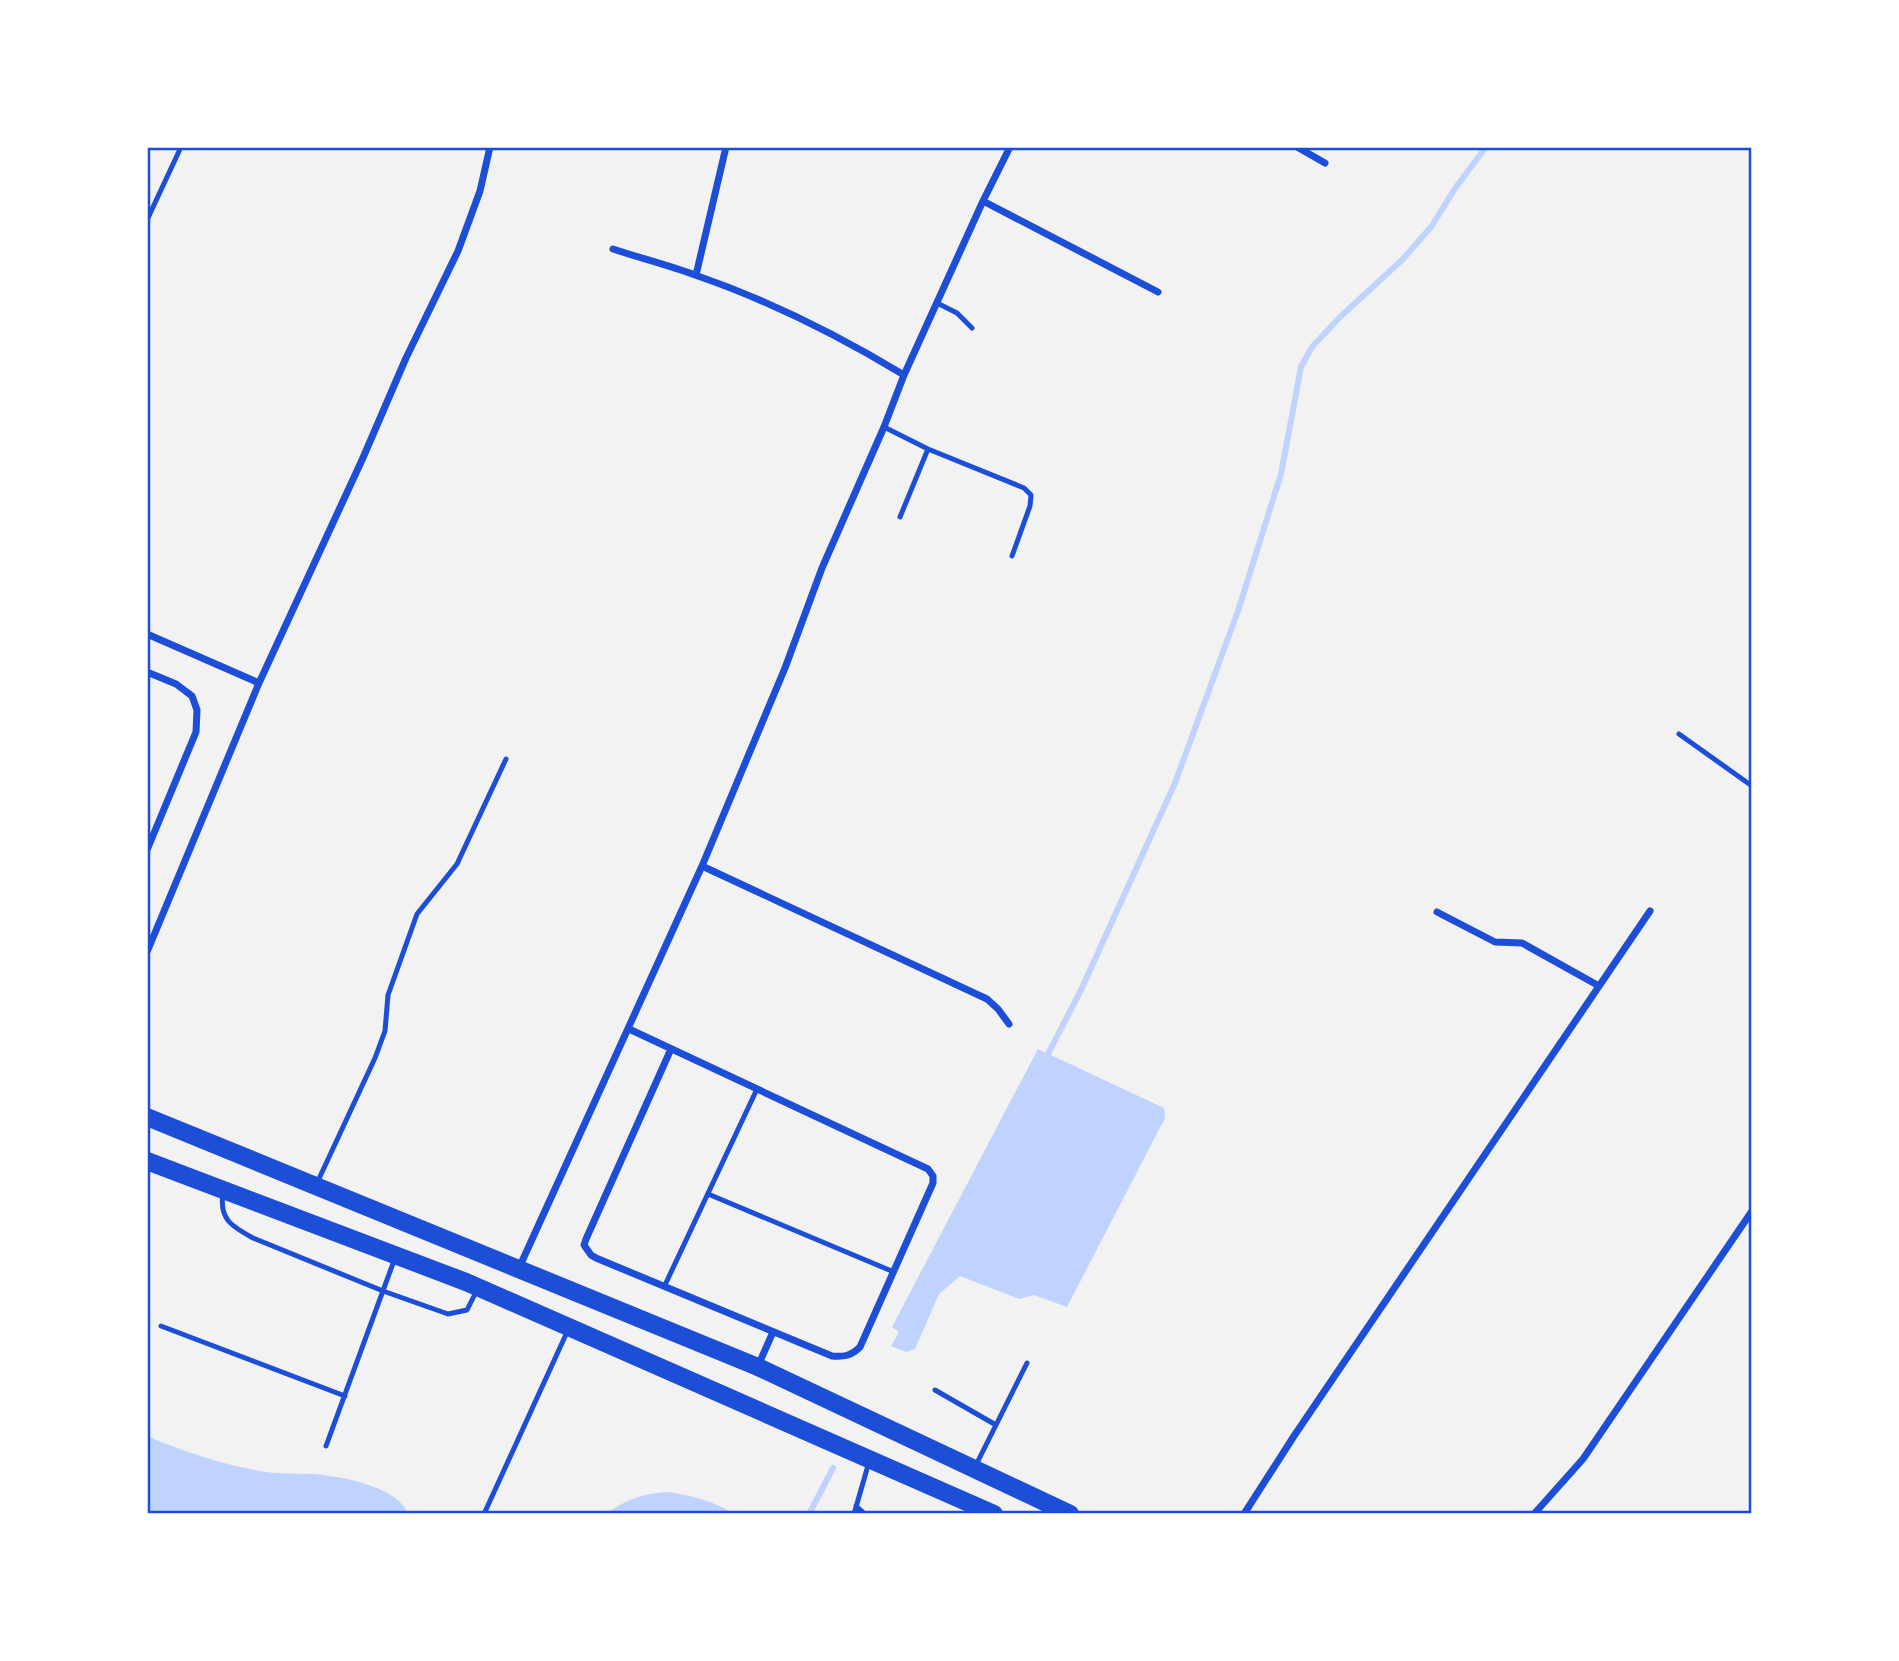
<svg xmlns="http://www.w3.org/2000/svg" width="1899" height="1661" font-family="Lato,sans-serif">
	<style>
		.water { fill: #bfd3fe }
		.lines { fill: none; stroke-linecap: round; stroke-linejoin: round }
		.stream { stroke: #bfd3fe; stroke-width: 6 }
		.service { stroke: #1d4ed8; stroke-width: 5 }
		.minor { stroke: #1d4ed8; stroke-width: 7 }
		.primary { stroke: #1d4ed8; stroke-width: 18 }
		.neatline { fill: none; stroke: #1d4ed8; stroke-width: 2.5 }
	</style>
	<rect width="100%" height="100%" fill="#f2f2f2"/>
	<path class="water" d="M1038 1049 1164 1108 1165 1118 1067 1307 1034 1295 1019 1299 960 1276 939 1294 915 1349 906 1352 891 1346 899 1332 892 1327Z
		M147 1436C184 1452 225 1465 265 1472 287 1475 309 1472 330 1476 353 1479 400 1490 408 1514H147Z
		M667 1492C690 1495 714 1501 734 1514H606C625 1500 643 1493 667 1492Z"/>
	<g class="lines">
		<path class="stream" d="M1048 1054 1081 990 1175 783 1238 611 1281 474 1301 367 1312 347 1339 318 1403 259 1431 227 1456 187 1486 147
			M809 1514 833 1468"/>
		<path class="service" d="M147 220 181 147
			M937 303 957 313 972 328
			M884 427 928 449 1024 488 1031 495 1030 506 1012 556
			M900 517 928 449
			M1679 734 1752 786
			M317 1183 375 1058 385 1031 388 995 417 914 457 864 506 759
			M223 1193C219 1219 231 1226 253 1238L383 1291 448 1314 467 1310 477 1290
			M708 1194 894 1272
			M665 1285 757 1089
			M161 1326 345 1396
			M935 1390 996 1425
			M326 1446 395 1258
			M975 1467 1027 1363
			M856 1506 865 1514
			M484 1514 568 1330
			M854 1514 869 1462"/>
		<path class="minor" d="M1297 147 1325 163
			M983 201 1158 292
			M613 249C640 258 668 265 695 275 768 300 838 335 904 375
			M696 275 726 147
			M147 634 259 683
			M147 672 176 684 192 696 197 710 196 732 147 850
			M702 866 987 999 998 1009 1009 1024
			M1437 912 1495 942 1522 943 1599 986
			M147 952 259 683 362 460 406 358 458 251 480 191 490 147
			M629 1029 928 1169 933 1176V1183L860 1347C851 1356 844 1357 832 1356L596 1258 591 1255 584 1245 586 1239 671 1049
			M519 1268 702 866 785 668 822 568 884 427 904 375 983 201 1010 147
			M758 1366 773 1332
			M1244 1514 1294 1436 1650 911
			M1534 1514 1583 1459 1752 1211"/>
		<path class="primary" d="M147 1117 758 1367 1070 1514
			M147 1161 466 1282 994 1514"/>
	</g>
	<rect width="1899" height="1661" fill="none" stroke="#ffffff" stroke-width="298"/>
	<rect x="149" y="149" width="1601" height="1363" class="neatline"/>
</svg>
